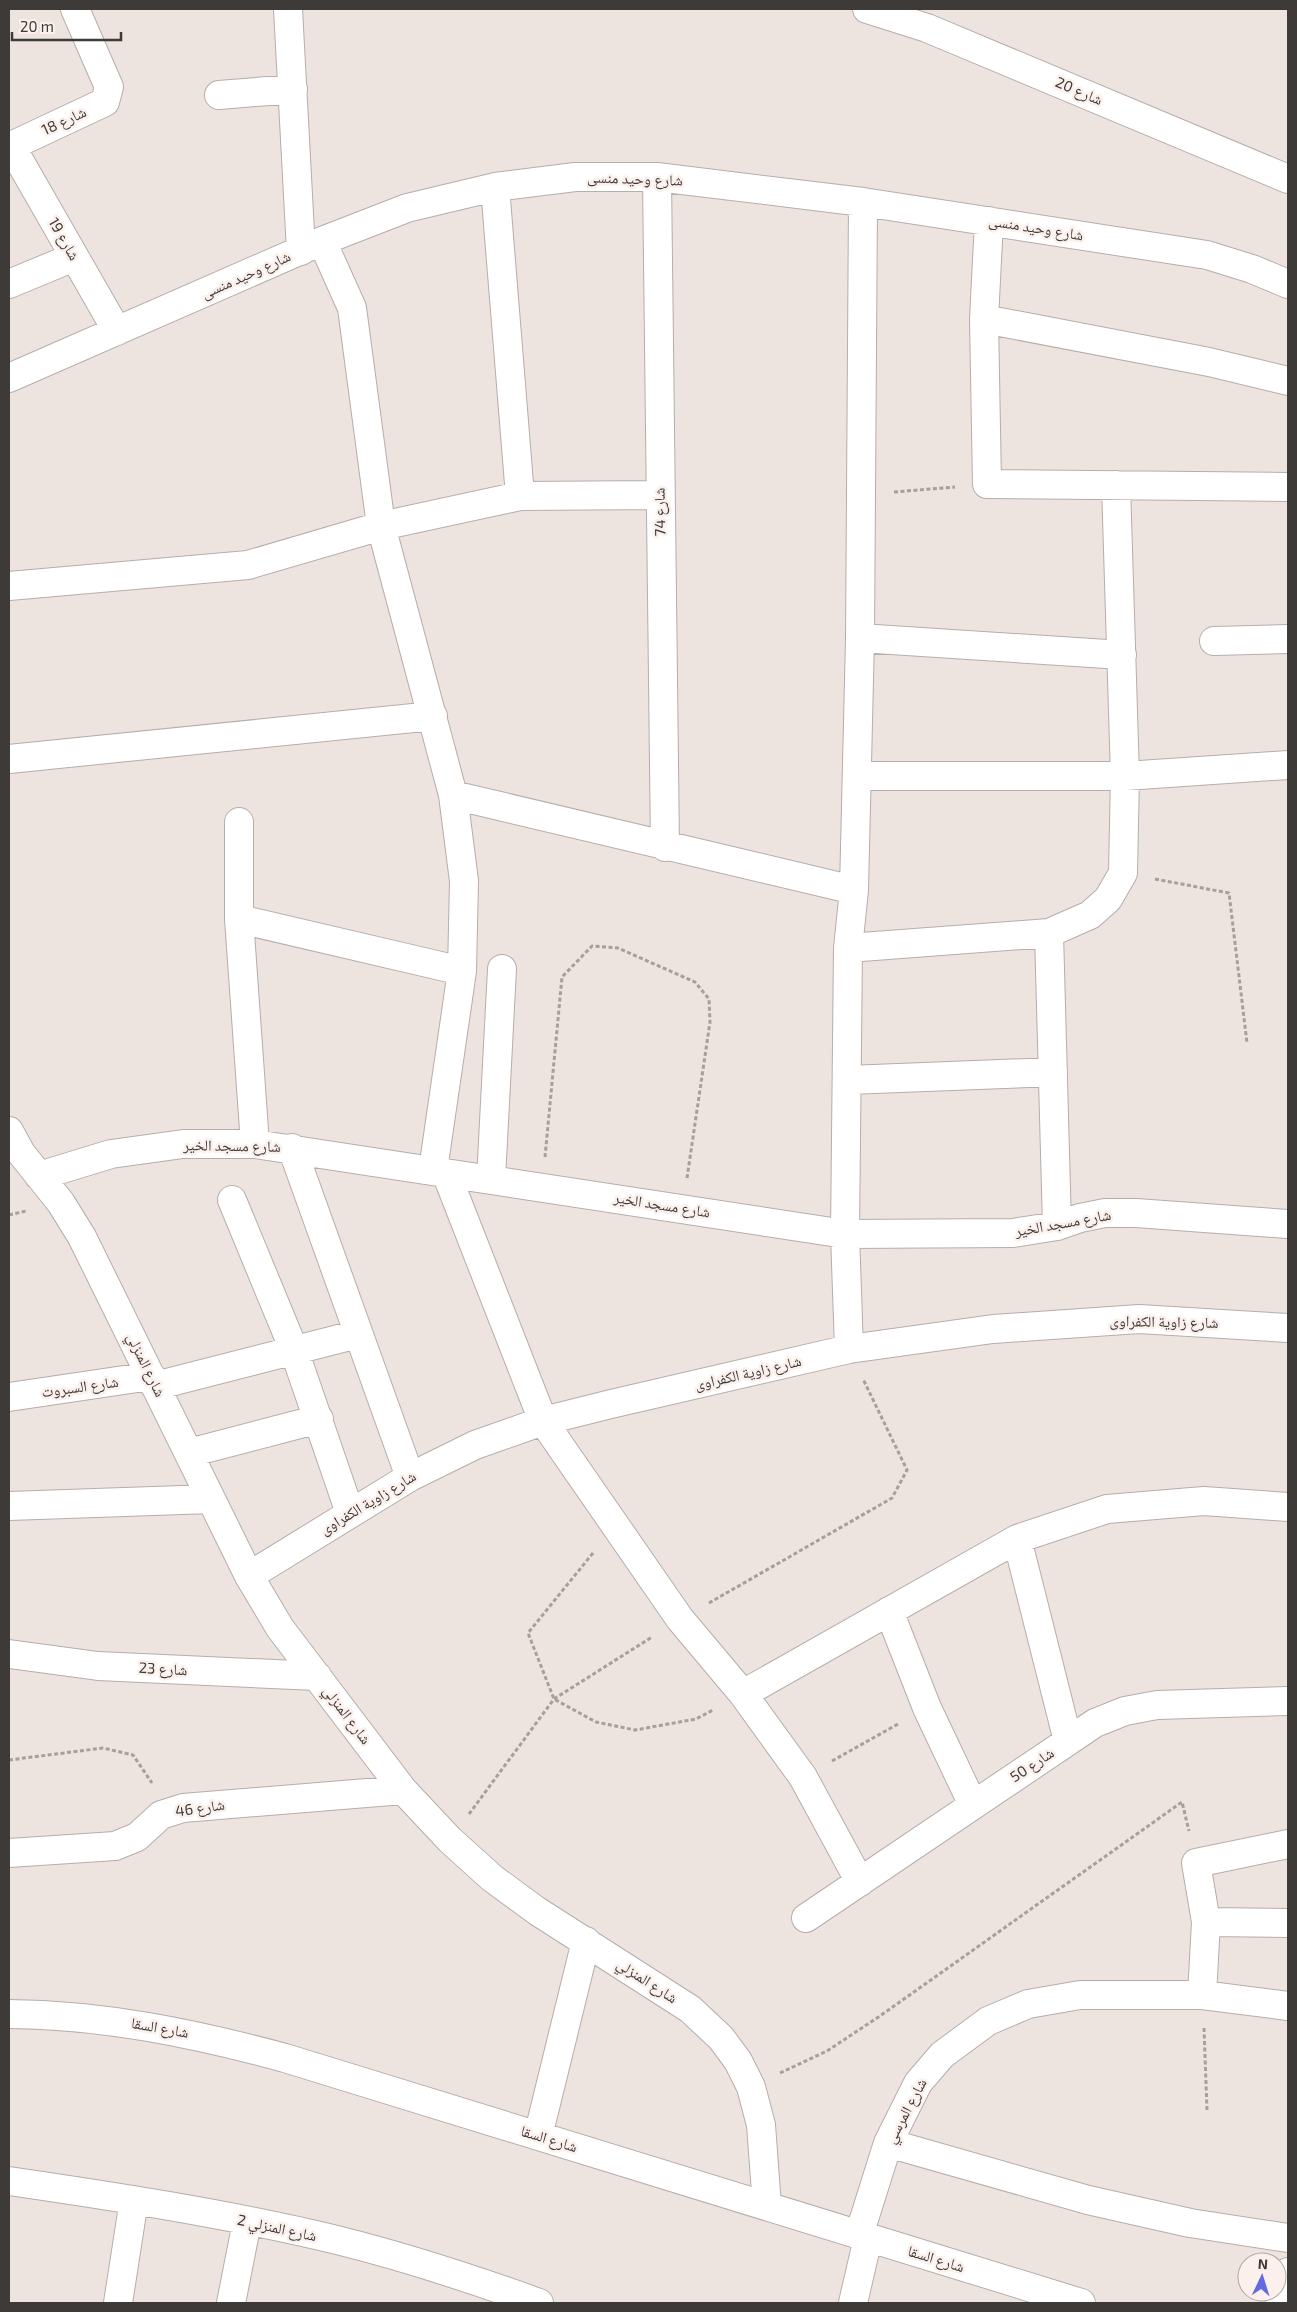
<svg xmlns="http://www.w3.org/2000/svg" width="1297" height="2312" font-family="'Exo 2','Noto Naskh Arabic',sans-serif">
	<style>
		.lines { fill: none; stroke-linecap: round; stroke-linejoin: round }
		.minor-casing { stroke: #b7ada9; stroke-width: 30 }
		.path { stroke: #a69f9b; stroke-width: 3; stroke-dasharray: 4 2.5; stroke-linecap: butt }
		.minor { stroke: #fff; stroke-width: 28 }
		.labels { text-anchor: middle; stroke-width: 5; stroke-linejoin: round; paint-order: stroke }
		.street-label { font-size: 15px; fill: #3e3a38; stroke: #fbf0ec }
	</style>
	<rect width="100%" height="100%" fill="#ede3df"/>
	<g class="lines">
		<defs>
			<path id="minor" d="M288 9 301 251
				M867 9 927 28 1288 179
				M219 95 293 89
				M11 146 117 331
				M9 147 105 102 109 87 75 9
				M657 177 665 847
				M495 187 520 496
				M989 221 984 319 987 484 1288 487
				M322 241 352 308 381 526 453 795 464 881 462 971 433 1170
				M9 284 74 257
				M984 319 1209 362 1288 381
				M9 378 322 241 407 208 495 187 575 177H657L863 202 1207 255 1252 269 1288 284
				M9 586 248 565 381 526 520 496 660 495
				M860 638 1122 655
				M1214 641 1288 639
				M9 759 433 716
				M857 776H1125L1288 765
				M453 795 854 890
				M239 822V919L255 1144
				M239 919 462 971
				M1049 933 1057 1226
				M848 948 1049 933 1090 915 1108 899 1123 873 1125 776 1116 485
				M848 1080 1053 1072
				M9 1131 21 1153 61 1203 82 1237 249 1576 280 1628 403 1790 450 1840 492 1878 537 1911 690 2009 721 2038 738 2061 751 2087 761 2125 767 2206
				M292 1148 410 1477
				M446 1173 543 1421 680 1619 743 1694 803 1777 860 1882
				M39 1176 111 1154 183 1144H255L845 1234 1013 1233 1057 1226 1080 1218 1105 1213H1136L1288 1224
				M491 1179 502 969
				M232 1200 294 1350 350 1513
				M849 1349 845 1234 848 948 854 890 860 638 863 202
				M155 1386 358 1334
				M9 1397 151 1376
				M189 1453 319 1419
				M9 1506 211 1499
				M1017 1539 1068 1741
				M249 1576 410 1477 475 1445 543 1421 611 1404 849 1349 993 1329 1139 1319 1288 1328
				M889 1611 927 1708 973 1805
				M9 1654 98 1666 317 1676
				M743 1694 1017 1539 1107 1509 1204 1501 1288 1507
				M9 1853 115 1846 137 1837 161 1815 183 1808 403 1790
				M806 1918 1095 1723 1125 1711 1157 1705 1288 1701
				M1206 1922 1288 1923
				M1202 1995 1206 1922 1196 1863 1288 1844
				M9 2014C104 2015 193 2033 285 2058L1081 2303
				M538 2136 586 1941
				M888 2143 1088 2200 1190 2223 1288 2238
				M9 2181C118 2197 229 2214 337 2240 405 2257 473 2279 539 2303
				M859 2235 888 2143 918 2083 942 2055 988 2021 1028 2004 1080 1995H1202L1288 2006
				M118 2303 134 2200
				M231 2303 247 2222
				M853 2303 868 2238
				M1280 2303 1288 2272"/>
		</defs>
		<use href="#minor" class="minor-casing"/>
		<path class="path" d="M894 492 955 487
			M1155 879 1229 893 1247 1043
			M545 1157 562 977 592 946 618 948 695 982 709 999 710 1022 687 1178
			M9 1215 26 1211
			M593 1553 528 1633 554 1699 596 1722 635 1730 696 1719 713 1710
			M709 1603 892 1498 907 1470 863 1379
			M9 1760 103 1748 133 1755 152 1783
			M832 1761 898 1724
			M469 1814 554 1699 652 1637
			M1204 2028 1207 2110
			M780 2073 827 2051 880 2016 1182 1802 1189 1831"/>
		<use href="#minor" class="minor"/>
	</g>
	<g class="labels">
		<g class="street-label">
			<text transform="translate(1079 91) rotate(23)" y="5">شارع 20</text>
			<text transform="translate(64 121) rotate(-25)" y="5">شارع 18</text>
			<text transform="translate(635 179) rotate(2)" y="5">شارع وحيد منسى</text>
			<text transform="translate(1036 228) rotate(9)" y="5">شارع وحيد منسى</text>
			<text transform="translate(64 239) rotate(60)" y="5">شارع 19</text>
			<text transform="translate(246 275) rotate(-24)" y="5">شارع وحيد منسى</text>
			<text transform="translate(660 512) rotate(-91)" y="5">شارع 74</text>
			<text transform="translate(232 1146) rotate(1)" y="5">شارع مسجد الخير</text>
			<text transform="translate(662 1205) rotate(9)" y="5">شارع مسجد الخير</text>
			<text transform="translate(1063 1223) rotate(-10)" y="5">شارع مسجد الخير</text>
			<text transform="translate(1164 1322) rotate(1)" y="5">شارع زاوية الكفراوى</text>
			<text transform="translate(146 1365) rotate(64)" y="5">شارع المنزلي</text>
			<text transform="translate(748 1373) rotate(-13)" y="5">شارع زاوية الكفراوى</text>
			<text transform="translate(80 1387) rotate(-8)" y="5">شارع السبروت</text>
			<text transform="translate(368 1503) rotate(-31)" y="5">شارع زاوية الكفراوى</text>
			<text transform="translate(163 1669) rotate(3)" y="5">شارع 23</text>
			<text transform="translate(347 1715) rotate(53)" y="5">شارع المنزلي</text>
			<text transform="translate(1032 1765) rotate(-34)" y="5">شارع 50</text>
			<text transform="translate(200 1808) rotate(-8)" y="5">شارع 46</text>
			<text transform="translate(647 1981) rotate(33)" y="5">شارع المنزلي</text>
			<text transform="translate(160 2028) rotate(10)" y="5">شارع السقا</text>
			<text transform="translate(906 2111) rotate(-62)" y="5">شارع المرسي</text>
			<text transform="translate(549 2139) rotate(17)" y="5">شارع السقا</text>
			<text transform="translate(277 2228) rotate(12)" y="5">شارع المنزلي 2</text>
			<text transform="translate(936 2259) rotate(17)" y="5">شارع السقا</text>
		</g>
	</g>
	<rect width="1297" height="2312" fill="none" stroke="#3e3a38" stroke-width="20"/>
	<g transform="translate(1262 2277) rotate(4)"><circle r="24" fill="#fbf0ec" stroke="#afa7a4"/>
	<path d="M0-4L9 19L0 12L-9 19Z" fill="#616ae2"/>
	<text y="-8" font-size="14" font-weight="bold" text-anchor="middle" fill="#3e3a38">N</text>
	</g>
	<path d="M12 32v8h109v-8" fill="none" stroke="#3e3a38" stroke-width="2.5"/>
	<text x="20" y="32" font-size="15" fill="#3e3a38" stroke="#fbf0ec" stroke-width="4" paint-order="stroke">20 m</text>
</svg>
